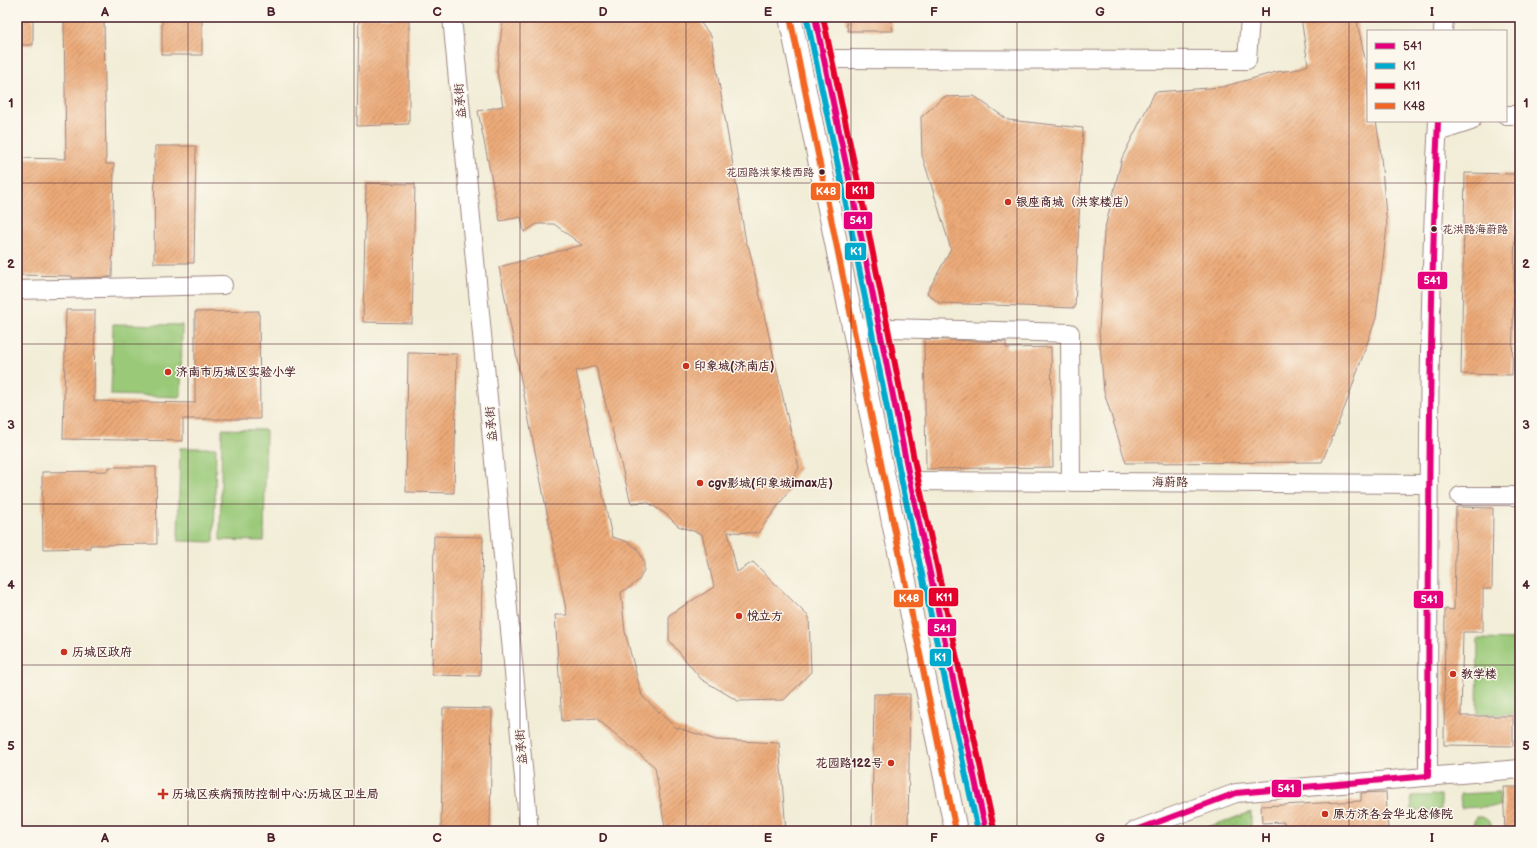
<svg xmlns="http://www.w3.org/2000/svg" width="1537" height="848" font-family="'Balsamiq Sans','LXGW WenKai TC',sans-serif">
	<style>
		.grass { fill: #9ac978; stroke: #727452 }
		.park { fill: url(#park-dots); stroke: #727452 }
		.building { fill: url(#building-hatch) }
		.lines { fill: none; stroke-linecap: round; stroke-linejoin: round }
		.minor-casing { stroke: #9e8681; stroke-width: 20 }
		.major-casing { stroke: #9e8681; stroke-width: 24 }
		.minor { stroke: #fff; stroke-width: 18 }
		.major { stroke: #fff; stroke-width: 22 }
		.bus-1-casing { stroke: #fbf7ec; stroke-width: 9 }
		.bus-2-casing { stroke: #fbf7ec; stroke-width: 9 }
		.bus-3-casing { stroke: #fbf7ec; stroke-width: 9 }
		.bus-4-casing { stroke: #fbf7ec; stroke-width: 9 }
		.bus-1 { stroke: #e5007d; stroke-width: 6 }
		.bus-2 { stroke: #00a9ce; stroke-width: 6 }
		.bus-3 { stroke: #e4002b; stroke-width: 6 }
		.bus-4 { stroke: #f26522; stroke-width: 6 }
		.grid { fill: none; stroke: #4a1f2b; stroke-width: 1; stroke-opacity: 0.55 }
		.bus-dot { fill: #4a1f2b; stroke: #fbf7ec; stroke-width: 1.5 }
		.poi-dot { fill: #c8321e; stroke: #fbf7ec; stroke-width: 1.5 }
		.labels { text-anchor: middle; stroke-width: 3; stroke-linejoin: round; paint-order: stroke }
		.bus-label { font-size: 11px; fill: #4a1f2b; stroke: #fbf7ec; text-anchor: end }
		.street-label { font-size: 12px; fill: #4a1f2b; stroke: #fbf7ec }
		.poi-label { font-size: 12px; font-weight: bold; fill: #4a1f2b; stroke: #fbf7ec; text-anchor: start }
		.line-badge { stroke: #fbf7ec; stroke-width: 1.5 }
		.badge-label { font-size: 11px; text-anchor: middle; font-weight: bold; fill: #fff }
		.neatline { fill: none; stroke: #4a1f2b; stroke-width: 1.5 }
		.grid-label { font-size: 13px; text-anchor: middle; font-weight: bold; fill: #4a1f2b }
	</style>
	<defs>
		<pattern id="park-dots" width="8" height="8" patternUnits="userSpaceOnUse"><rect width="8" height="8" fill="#9ac978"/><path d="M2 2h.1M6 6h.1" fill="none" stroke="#86ac68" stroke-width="1.8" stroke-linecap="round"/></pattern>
		<pattern id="building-hatch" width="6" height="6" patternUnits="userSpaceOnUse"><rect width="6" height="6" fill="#ecaa78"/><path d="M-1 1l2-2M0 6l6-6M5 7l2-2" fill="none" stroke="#c18a63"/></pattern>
	</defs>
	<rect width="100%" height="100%" fill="#fbf7ec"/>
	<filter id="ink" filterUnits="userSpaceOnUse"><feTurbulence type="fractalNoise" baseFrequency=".025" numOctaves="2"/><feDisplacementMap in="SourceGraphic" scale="8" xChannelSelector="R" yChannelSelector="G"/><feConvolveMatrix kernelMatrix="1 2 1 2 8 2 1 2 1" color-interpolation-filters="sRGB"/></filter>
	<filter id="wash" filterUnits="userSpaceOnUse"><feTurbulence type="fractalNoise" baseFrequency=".012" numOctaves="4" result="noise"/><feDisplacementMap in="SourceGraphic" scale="16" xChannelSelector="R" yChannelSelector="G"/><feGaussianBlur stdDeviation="0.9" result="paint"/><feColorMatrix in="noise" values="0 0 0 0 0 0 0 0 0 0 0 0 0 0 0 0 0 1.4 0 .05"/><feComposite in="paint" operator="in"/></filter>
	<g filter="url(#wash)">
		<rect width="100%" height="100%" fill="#f2edd7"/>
		<path class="grass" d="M113 324 182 325 181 397 111 395Z
			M222 429 266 430 264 541 220 540Z
			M180 448H216L214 542 178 541Z
			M1478 639 1520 640V714H1477Z
			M1499 792 1500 806 1461 808 1460 794Z
			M1441 795V810L1412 811 1411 796Z
			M1476 817C1487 816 1490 822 1494 831H1475L1473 824Z"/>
		<path class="park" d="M1251 812V831H1197Z"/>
		<g id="blocks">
			<path class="building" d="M17 17H33V45H17Z
				M64 17H104L106 164H114L112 277 72 278V276L17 275V158L66 159Z
				M162 17H202V55H162Z
				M359 17H409V124L357 126Z
				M503 17H696L711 36 746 242 749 248 799 468 791 482 794 484 758 533 728 532 737 572 753 562 809 617 811 672 784 700 738 701 701 679 669 640V615L714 587 702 534 678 526 666 514 647 502 631 503 596 366 576 371 612 537 628 542 637 548 644 561V570L639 580 629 588 621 592 625 632 642 696 675 727 716 740 779 743 786 831H686V827L665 828 655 767 596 718 562 721 555 615H567L499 267 582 245 554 224H537L524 232 521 217 500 221 478 111 503 106 497 72Z
				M845 17H890L893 31H848Z
				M1301 17H1356L1368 73V121H1376L1380 146 1387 227 1376 318 1346 404 1322 462 1126 463 1104 392 1099 331 1104 232 1122 158 1155 92 1222 87 1276 72 1294 70 1308 65Z
				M974 96 1008 120 1083 128 1075 308 939 303 927 293 951 249 922 155 921 117 944 97Z
				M155 146H196L194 263H154Z
				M1465 173 1516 174 1512 375 1461 374Z
				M366 183 415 184 412 323 363 322Z
				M66 310H95L94 401 195 403V312L259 311 260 419H183V441L63 439Z
				M924 339 1006 342V348L1051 347 1053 467 926 469Z
				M408 353 457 354 454 493 406 492Z
				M109 467H156L157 544 90 545V548L43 549 42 472 109 471Z
				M1456 507 1493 508 1492 589H1483V632H1463L1461 716H1513V746L1444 745 1445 609 1454 610Z
				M434 536 483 537 480 676 432 675Z
				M874 694H910L908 831H872Z
				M443 708 492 709 490 831H441Z
				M1503 787H1520V831H1505Z
				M1386 792 1388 831H1284V822L1262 823 1261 806 1361 801V793Z"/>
		</g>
	</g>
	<g filter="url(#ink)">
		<use href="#blocks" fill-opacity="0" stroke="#9e8681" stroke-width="1"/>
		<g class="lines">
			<defs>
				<path id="minor" d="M452 17 529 831
					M1443 31 1444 17
					M824 59 1247 60 1250 17
					M1506 115H1520
					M1438 132 1471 121
					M17 290 223 285
					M853 327 1070 333 1071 482
					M910 481 1429 484
					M1460 496H1520
					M1428 776C1429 558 1426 339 1438 121
					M1134 831 1236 793 1520 769"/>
				<path id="major" d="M790 17 956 831
					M815 17 858 221 910 481 986 831"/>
			</defs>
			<use href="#minor" class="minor-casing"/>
			<use href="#major" class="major-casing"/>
			<use href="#minor" class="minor"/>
			<use href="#major" class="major"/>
			<defs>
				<path id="bus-1" d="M815 17 858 221 910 481 986 831
					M1134 831 1236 793 1428 776C1429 558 1428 339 1438 121"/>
				<path id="bus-2" d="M807 19 850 223 902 483 978 831"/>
				<path id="bus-3" d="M823 17 866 219 918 479 994 829"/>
				<path id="bus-4" d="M790 17 956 831"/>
			</defs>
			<use href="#bus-1" class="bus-1-casing"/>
			<use href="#bus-2" class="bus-2-casing"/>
			<use href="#bus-3" class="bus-3-casing"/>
			<use href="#bus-4" class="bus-4-casing"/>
			<use href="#bus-1" class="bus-1"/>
			<use href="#bus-2" class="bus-2"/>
			<use href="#bus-3" class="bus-3"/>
			<use href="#bus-4" class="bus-4"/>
		</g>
	</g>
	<path class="grid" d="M188 17V831M354 17V831M520 17V831M686 17V831M851 17V831M1017 17V831M1183 17V831M1349 17V831M17 183H1520M17 344H1520M17 504H1520M17 665H1520"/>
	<g class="bus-dot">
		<circle cx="822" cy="172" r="3.5"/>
		<circle cx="1434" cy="229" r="3.5"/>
	</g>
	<g class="poi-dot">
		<circle cx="1008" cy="202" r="4"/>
		<circle cx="686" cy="366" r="4"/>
		<circle cx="168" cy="372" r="4"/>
		<circle cx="700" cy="483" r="4"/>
		<circle cx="739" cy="616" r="4"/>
		<circle cx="64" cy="652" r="4"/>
		<circle cx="1453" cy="674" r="4"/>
		<circle cx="891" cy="763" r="4"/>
		<path d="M161 788h4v4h4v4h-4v4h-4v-4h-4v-4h4z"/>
		<circle cx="1325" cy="814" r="4"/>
	</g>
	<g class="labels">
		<g class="bus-label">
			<text x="814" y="176">花园路洪家楼西路</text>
			<text x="1442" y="233" text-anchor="start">花洪路海蔚路</text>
		</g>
		<g class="street-label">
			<text transform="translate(460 101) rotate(-95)" y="4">益承街</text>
			<text transform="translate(491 424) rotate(-95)" y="4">益承街</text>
			<text x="1170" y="486">海蔚路</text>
			<text transform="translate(521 747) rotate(-95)" y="4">益承街</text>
		</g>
		<g class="poi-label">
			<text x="1016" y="206">银座商城（洪家楼店）</text>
			<text x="694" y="370">印象城(济南店)</text>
			<text x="176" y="376">济南市历城区实验小学</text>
			<text x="708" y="487">cgv影城(印象城imax店)</text>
			<text x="747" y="620">悦立方</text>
			<text x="72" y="656">历城区政府</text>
			<text x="1461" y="678">教学楼</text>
			<text x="883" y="767" text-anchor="end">花园路122号</text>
			<text x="172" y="798">历城区疾病预防控制中心:历城区卫生局</text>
			<text x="1333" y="818">原方济各会华北总修院</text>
		</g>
	</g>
	<g class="line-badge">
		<rect x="845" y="181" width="30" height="19" rx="4" fill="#e4002b"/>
		<rect x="810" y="182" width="31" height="19" rx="4" fill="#f26522"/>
		<rect x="843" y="211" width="30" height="19" rx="4" fill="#e5007d"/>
		<rect x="844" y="242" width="23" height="19" rx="4" fill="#00a9ce"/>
		<rect x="1417" y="271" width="31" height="19" rx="4" fill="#e5007d"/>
		<rect x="928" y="587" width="31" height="20" rx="4" fill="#e4002b"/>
		<rect x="893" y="589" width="31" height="19" rx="4" fill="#f26522"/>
		<rect x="1413" y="590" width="31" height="19" rx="4" fill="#e5007d"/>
		<rect x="927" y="618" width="30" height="19" rx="4" fill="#e5007d"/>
		<rect x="929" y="648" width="23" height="19" rx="4" fill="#00a9ce"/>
		<rect x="1271" y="779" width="31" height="19" rx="4" fill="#e5007d"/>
	</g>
	<g class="badge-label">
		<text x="860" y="194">K11</text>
		<text x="826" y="195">K48</text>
		<text x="858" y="224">541</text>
		<text x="856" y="255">K1</text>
		<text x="1432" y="284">541</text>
		<text x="944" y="601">K11</text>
		<text x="909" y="602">K48</text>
		<text x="1429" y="603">541</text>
		<text x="942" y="632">541</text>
		<text x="940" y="661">K1</text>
		<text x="1286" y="792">541</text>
	</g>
	<rect width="1537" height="848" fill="none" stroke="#fbf7ec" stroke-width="44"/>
	<rect x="1367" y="30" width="140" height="92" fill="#fbf7ec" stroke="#b4a19f"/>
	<rect x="1375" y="43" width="20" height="6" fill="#e5007d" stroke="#b4a19f"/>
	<text x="1403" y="50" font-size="12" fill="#4a1f2b">541</text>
	<rect x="1375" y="63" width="20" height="6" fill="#00a9ce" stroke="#b4a19f"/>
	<text x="1403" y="70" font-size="12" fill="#4a1f2b">K1</text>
	<rect x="1375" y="83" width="20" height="6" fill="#e4002b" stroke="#b4a19f"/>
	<text x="1403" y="90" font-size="12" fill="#4a1f2b">K11</text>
	<rect x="1375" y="103" width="20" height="6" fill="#f26522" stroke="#b4a19f"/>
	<text x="1403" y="110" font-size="12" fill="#4a1f2b">K48</text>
	<rect x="22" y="22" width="1493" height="804" class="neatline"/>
	<g class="grid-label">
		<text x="105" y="16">A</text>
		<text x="271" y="16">B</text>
		<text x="437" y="16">C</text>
		<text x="603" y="16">D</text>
		<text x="768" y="16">E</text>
		<text x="934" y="16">F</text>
		<text x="1100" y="16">G</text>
		<text x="1266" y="16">H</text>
		<text x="1432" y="16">I</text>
		<text x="11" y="107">1</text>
		<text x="1526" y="107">1</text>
		<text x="11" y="268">2</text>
		<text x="1526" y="268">2</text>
		<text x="11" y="429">3</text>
		<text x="1526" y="429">3</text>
		<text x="11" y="589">4</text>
		<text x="1526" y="589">4</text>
		<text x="11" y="750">5</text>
		<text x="1526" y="750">5</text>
		<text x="105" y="842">A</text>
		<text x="271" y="842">B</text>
		<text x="437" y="842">C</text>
		<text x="603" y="842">D</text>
		<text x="768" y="842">E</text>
		<text x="934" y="842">F</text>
		<text x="1100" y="842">G</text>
		<text x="1266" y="842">H</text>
		<text x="1432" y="842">I</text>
	</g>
</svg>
